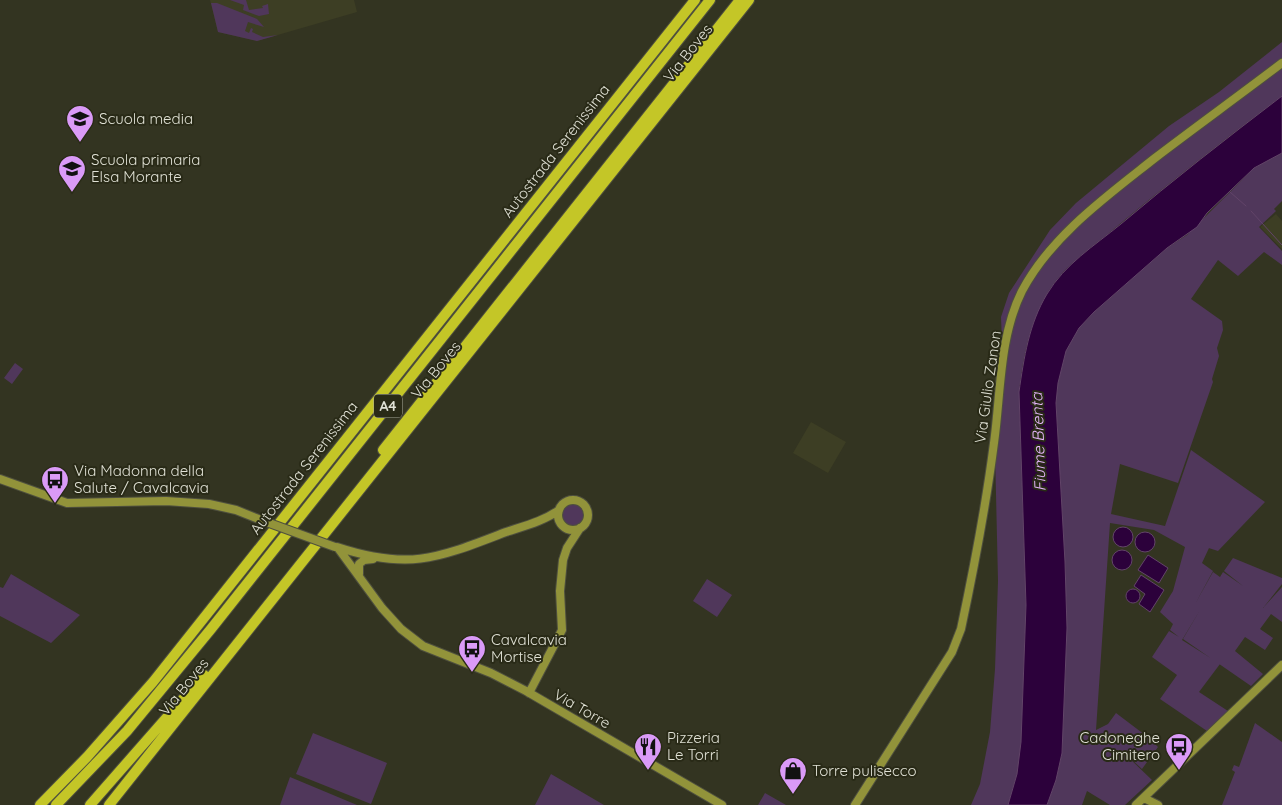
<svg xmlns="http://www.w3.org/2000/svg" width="1282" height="805" font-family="Quicksand,sans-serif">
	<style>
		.built { fill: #3d3e24 }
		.green { fill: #50375b }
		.water { fill: #2c013b; stroke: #624469 }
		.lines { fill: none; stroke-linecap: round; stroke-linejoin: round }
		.stream { stroke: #624469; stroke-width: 1 }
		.secondary-casing { stroke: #4f503e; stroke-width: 10 }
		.highway-casing { stroke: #4f503e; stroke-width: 12 }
		.secondary { stroke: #92933a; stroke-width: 8 }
		.highway { stroke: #c4c627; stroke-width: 10 }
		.secondary-bridge-casing { stroke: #4f503e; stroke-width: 10; stroke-linecap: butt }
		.secondary-bridge { stroke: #92933a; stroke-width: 8 }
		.labels { text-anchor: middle; stroke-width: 4; stroke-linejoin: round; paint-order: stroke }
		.shield { fill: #292a17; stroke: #a9aa9c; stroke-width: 1 }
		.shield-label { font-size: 14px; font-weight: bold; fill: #e0e1d5 }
		.street-label { font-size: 15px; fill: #e0e1d5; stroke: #292a17 }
		.poi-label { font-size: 15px; fill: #e0e1d5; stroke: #292a17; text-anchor: start }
		.water-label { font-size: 16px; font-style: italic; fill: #e6b6fc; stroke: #292a17 }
	</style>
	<rect width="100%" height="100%" fill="#333421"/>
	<path class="built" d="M210 0H354L357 12 257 41 218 32Z
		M1276 214 1282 221V249L1260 227Z
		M811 422 846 442 828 473 793 453Z"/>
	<path class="green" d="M230 0H246L249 10 263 8 262 6 268 4 269 14 259 16 243 10 244 5Z
		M211 3H217L257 19 264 27 248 22 245 31 249 33 251 28 253 29 252 32 263 37 278 35 257 41 218 32Z
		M1282 42V96C1225 139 1169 183 1115 228 1090 249 1063 266 1047 294 1029 325 1023 357 1019 392L1026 605 1021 742 1017 774 1008 805H971L980 784 990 732 995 669 998 581 995 451 1003 367 1001 317 1009 293 1050 230 1076 203 1169 126 1219 92Z
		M1282 153V201L1274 209 1276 211 1259 227 1282 251V265L1264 252 1238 276 1218 260 1191 299 1222 321 1223 330 1217 348 1219 356 1212 379 1213 382 1178 483 1120 464 1111 514 1165 526 1191 450 1265 502 1218 551 1187 541 1209 548 1202 563 1213 571 1195 604 1213 572 1220 577 1223 572 1243 586 1224 571 1233 558 1282 578V584L1263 608 1282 587V622L1271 614 1260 629 1273 638 1265 650 1245 637 1235 651 1263 674 1251 686 1183 639 1200 610 1182 640 1220 664 1199 692 1228 711 1207 731 1160 699 1177 675 1152 657 1169 631 1179 637 1170 630 1173 624 1160 612 1173 591 1185 547 1154 530 1110 523 1096 730 1108 724 1116 713 1149 738 1158 747 1142 769 1129 757 1113 748 1108 757 1113 749 1128 757 1152 780 1125 805H1110L1087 791 1082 805H1047L1056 780 1062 753 1067 628 1065 562 1056 403 1058 383 1066 351 1079 328 1094 312 1167 248 1187 235 1254 168Z
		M15 363 23 369 12 384 4 378Z
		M562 515a11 11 0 1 1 22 0a11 11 0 1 1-22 0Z
		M11 574 80 615 51 643 0 616V587L3 588Z
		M707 579 732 595 717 617 693 601Z
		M1255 723 1282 742V805H1222L1235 772 1232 770 1234 765 1239 767Z
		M313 733 387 763 371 804 296 774Z
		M551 774 604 805H535Z
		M290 777 357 805H280Z
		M765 793 786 805H758Z"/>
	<path class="water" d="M1282 96V153L1254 168 1207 213 1197 227 1167 248 1094 312 1079 328 1066 351 1058 383 1056 403 1065 562 1067 628 1062 753 1056 780 1047 805H1008L1017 774 1021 742 1026 605 1019 392C1024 357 1029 324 1047 294 1065 264 1094 246 1121 224 1173 180 1227 138 1282 96Z
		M1113 537a10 10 0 1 1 20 0a10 10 0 1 1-20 0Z
		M1135 542a10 10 0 1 1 20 0a10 10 0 1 1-20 0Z
		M1112 560a10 10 0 1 1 20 0a10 10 0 1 1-20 0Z
		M1148 555 1168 568 1159 583 1138 570Z
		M1141 575 1164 590 1150 612 1139 604 1145 594 1134 586Z
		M1126 596a7 7 0 1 1 14 0a7 7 0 1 1-14 0Z"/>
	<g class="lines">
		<path class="stream" d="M1230 192 1246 206
			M1251 211 1282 245"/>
		<defs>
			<path id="secondary" d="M0 479 67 503 166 501 209 504 236 510 261 520
				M558 515a15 15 0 1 1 30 0a15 15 0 1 1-30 0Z
				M337 547C410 571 438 558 506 532 524 526 544 521 559 510
				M338 548 382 608 401 629 423 646 491 673 526 691 722 805
				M359 574V564L364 560 373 559
				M529 693 562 630 560 591 563 560 567 548 580 528
				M1144 798 1158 805
				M855 805 952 652 961 629C974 568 986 505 994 443 1001 393 999 337 1022 291 1051 236 1107 196 1155 158 1197 126 1240 95 1282 63
				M1136 805 1282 665"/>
			<path id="highway" d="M383 450 740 0
				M40 805 87 757 153 682 695 0
				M56 805 127 731 211 629 710 0
				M90 805 204 675
				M109 805 749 0"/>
		</defs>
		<use href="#secondary" class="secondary-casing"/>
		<use href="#highway" class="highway-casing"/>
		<use href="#secondary" class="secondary"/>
		<use href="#highway" class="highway"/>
		<defs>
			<path id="secondary-bridge" d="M261 520 335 547"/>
		</defs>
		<use href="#secondary-bridge" class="secondary-bridge-casing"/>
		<use href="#secondary-bridge" class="secondary-bridge"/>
	</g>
	<defs>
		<symbol id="school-pin" viewBox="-11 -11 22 30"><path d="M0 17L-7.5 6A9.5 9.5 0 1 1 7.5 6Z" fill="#da9af7" stroke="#292a17"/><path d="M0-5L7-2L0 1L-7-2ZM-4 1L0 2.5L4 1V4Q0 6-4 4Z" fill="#111"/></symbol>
		<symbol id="bus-pin" viewBox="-11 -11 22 30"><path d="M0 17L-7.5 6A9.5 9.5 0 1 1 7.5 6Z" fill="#da9af7" stroke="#292a17"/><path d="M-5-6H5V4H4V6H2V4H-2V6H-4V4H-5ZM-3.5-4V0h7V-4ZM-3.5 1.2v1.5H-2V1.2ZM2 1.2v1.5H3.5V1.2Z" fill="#111"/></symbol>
		<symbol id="restaurant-pin" viewBox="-11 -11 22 30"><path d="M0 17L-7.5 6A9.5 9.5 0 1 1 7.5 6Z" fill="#da9af7" stroke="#292a17"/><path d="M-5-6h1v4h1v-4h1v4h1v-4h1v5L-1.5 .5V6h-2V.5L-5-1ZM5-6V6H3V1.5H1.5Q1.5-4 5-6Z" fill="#111"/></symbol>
		<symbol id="shop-pin" viewBox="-11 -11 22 30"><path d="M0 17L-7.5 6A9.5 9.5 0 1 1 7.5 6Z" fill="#da9af7" stroke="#292a17"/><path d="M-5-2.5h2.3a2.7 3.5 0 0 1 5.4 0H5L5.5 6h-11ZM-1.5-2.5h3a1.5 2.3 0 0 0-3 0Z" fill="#111"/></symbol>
	</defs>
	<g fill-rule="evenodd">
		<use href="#school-pin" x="64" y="103" width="32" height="43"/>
		<use href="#school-pin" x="56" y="153" width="32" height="43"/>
		<use href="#bus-pin" x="39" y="464" width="32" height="43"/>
		<use href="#bus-pin" x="456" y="633" width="32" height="43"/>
		<use href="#restaurant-pin" x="632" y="731" width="32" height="43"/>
		<use href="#bus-pin" x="1163" y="731" width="32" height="43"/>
		<use href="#shop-pin" x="777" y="755" width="32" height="43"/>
	</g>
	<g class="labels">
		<rect class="shield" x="374" y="394.5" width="28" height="23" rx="4"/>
		<g class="shield-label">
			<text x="388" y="411">A4</text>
		</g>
		<g class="street-label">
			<text transform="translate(688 53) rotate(-52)" y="5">Via Boves</text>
			<text transform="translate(556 151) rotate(-52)" y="5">Autostrada Serenissima</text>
			<text transform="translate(436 370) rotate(-51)" y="5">Via Boves</text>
			<text transform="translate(988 387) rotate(-82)" y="5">Via Giulio Zanon</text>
			<text transform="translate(304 468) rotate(-52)" y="5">Autostrada Serenissima</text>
			<text transform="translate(184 687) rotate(-51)" y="5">Via Boves</text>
			<text transform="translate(582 709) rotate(30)" y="5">Via Torre</text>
		</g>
		<g class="poi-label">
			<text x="99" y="124">Scuola media</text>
			<text x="91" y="165">Scuola primaria<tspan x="91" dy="17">Elsa Morante</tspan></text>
			<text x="74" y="476">Via Madonna della<tspan x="74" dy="17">Salute / Cavalcavia</tspan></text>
			<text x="491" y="645">Cavalcavia<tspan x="491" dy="17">Mortise</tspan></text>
			<text x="667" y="743">Pizzeria<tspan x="667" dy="17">Le Torri</tspan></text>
			<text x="1160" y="743" text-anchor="end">Cadoneghe<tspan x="1160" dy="17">Cimitero</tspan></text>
			<text x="812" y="776">Torre pulisecco</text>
		</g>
		<g class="water-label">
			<text transform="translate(1038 442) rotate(-92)" y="6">Fiume Brenta</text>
		</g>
	</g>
</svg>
